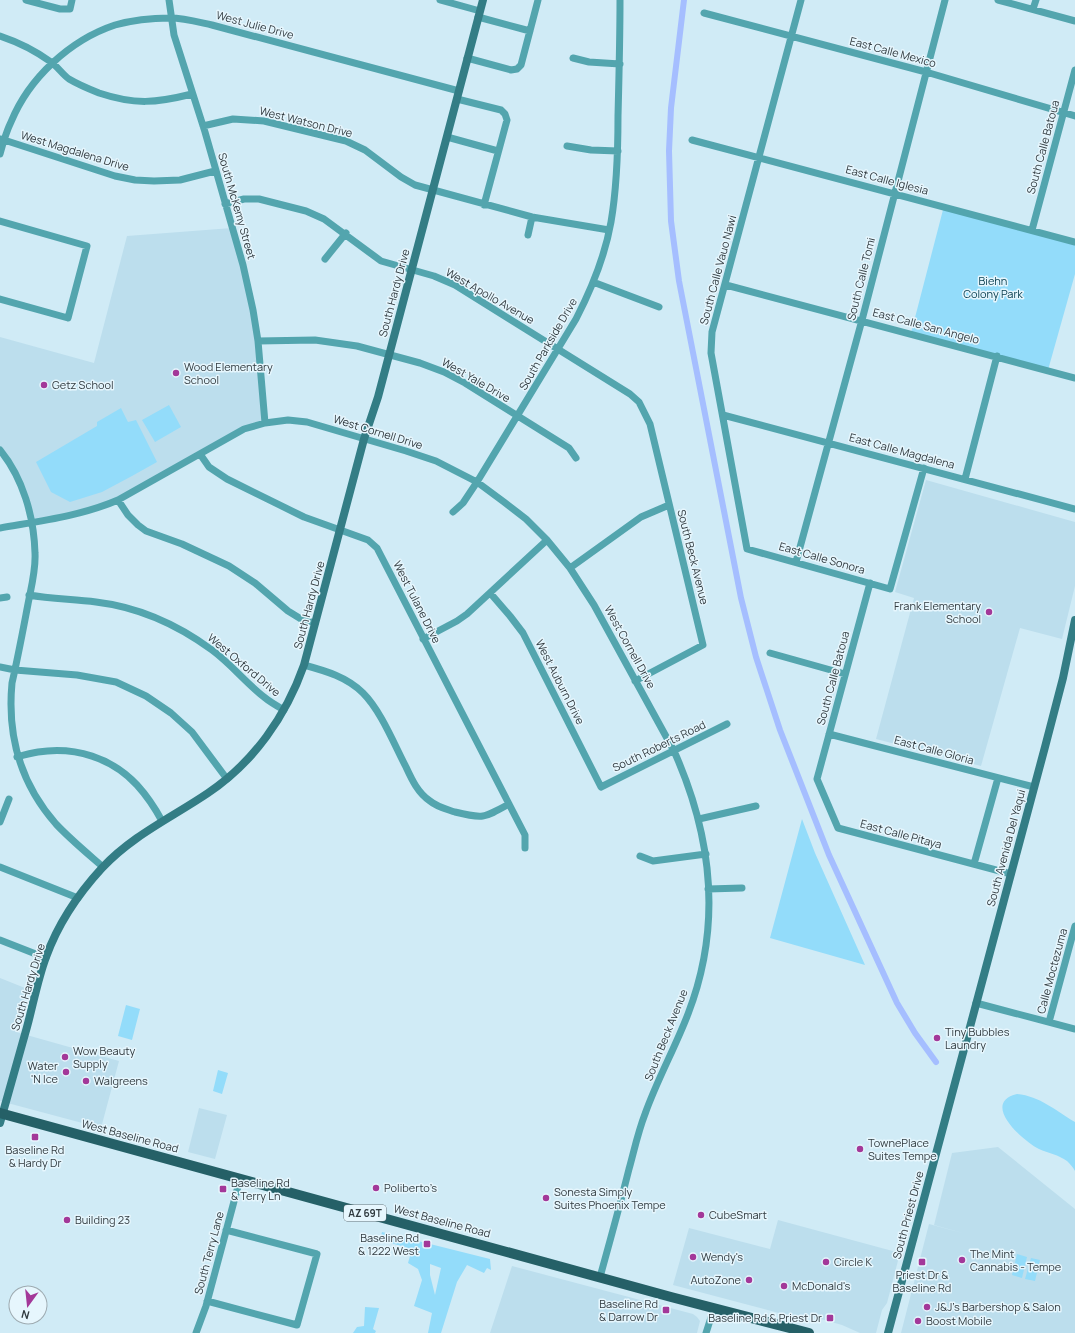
<svg xmlns="http://www.w3.org/2000/svg" width="1075" height="1333" font-family="Manrope,sans-serif">
	<style>
		.built { fill: #bcdeed }
		.green { fill: #93dcfa; fill-rule: evenodd }
		.lines { fill: none; stroke-linecap: round; stroke-linejoin: round }
		.canal { stroke: #a5beff; stroke-width: 6 }
		.street { stroke: #53a5ae; stroke-width: 7 }
		.secondary { stroke: #337d85; stroke-width: 8 }
		.primary { stroke: #256067; stroke-width: 10 }
		.poi-dot { fill: #a33899; stroke: #e6f6fd; stroke-width: 1.5 }
		.labels { text-anchor: middle; stroke-width: 3; stroke-linejoin: round; paint-order: stroke }
		.shield { fill: #e6f6fd; stroke: #677379; stroke-width: 1 }
		.shield-label { font-size: 10px; font-weight: bold; fill: #313b40 }
		.street-label { font-size: 11px; fill: #313b40; stroke: #e6f6fd }
		.park-label { font-size: 11px; fill: #043b4c; stroke: #e6f6fd }
		.poi-label { font-size: 11px; fill: #313b40; stroke: #e6f6fd; text-anchor: start }
	</style>
	<rect width="100%" height="100%" fill="#d0ebf6"/>
	<path class="built" d="M232 228 253 310 265 423 244 429 118 500 32 523 28 506 0 450V337L94 363 127 236Z
		M926 480 1075 522V586L1062 639 1020 628 981 766 876 739 914 598 895 592Z
		M0 978 30 990 16 1032 119 1061 101 1128 0 1101Z
		M199 1108 227 1115 215 1159 188 1152Z
		M998 1147 1075 1209V1333H901L929 1224 966 1234 934 1225 952 1153Z
		M778 1220 900 1253 887 1303 882 1310 876 1333H860L842 1325 814 1317H794L673 1285 689 1228 770 1249Z
		M512 1266 693 1314 697 1317 700 1321 697 1333H490Z"/>
	<path class="green" d="M944 206 1075 242V274L1048 370 911 333Z
		M169 405 181 427 155 442 142 420Z
		M121 408 128 422 136 420 157 462 132 476 102 492 70 502 51 492 36 462 97 426V422Z
		M802 819 815 853 865 965 770 938Z
		M126 1005 140 1009 132 1040 118 1036Z
		M218 1070 228 1073 222 1094 213 1091Z
		M1017 1094C1040 1096 1056 1111 1075 1122V1171C1073 1167 1070 1164 1067 1161 1059 1155 1048 1153 1039 1149 1023 1141 980 1103 1017 1094Z
		M382 1232 490 1259 491 1270 487 1268 484 1273 467 1265 457 1282 441 1333H428L432 1313 414 1306 422 1280 418 1269 408 1263 412 1249 380 1240ZM430 1264 441 1268 435 1295 430 1275Z
		M1017 1254 1027 1257 1022 1278 1012 1275Z
		M1031 1258 1040 1260 1035 1281 1025 1279Z
		M365 1307 379 1308 373 1329 376 1331 375 1333H353L357 1327 364 1326Z"/>
	<g class="lines">
		<path class="canal" d="M684 0 671 108 669 151 671 221 679 281 741 598 756 657 780 730 829 855 897 1003 915 1033 936 1062"/>
		<path class="street" d="M26 0 60 9H70L72 0
			M169 0 174 35 205 132 243 265 253 310 258 341 265 423
			M440 0 480 11
			M801 0 712 332 711 353 747 549 890 589 924 468
			M998 0 1075 21
			M1033 9 1036 0
			M704 13 926 72 1075 116
			M478 17 530 31
			M0 36C18 42 36 51 51 62 58 67 62 74 69 79 79 85 89 89 99 93 135 105 156 103 192 94
			M467 58 511 70 517 69 521 65 538 0
			M573 58 589 62 620 64
			M457 99 501 110 505 114 507 120 484 205
			M203 126 233 119 264 121 346 141 365 150 401 177 415 185 532 217 609 230
			M447 137 498 151
			M1 139 115 176 135 180 154 181 180 180 215 171
			M692 140 1075 242
			M567 146 591 150 618 151
			M0 154C3 143 6 132 11 122 29 78 70 40 115 25 133 20 152 18 170 18 184 18 198 22 212 25L459 91
			M225 204 244 199H259L306 211 324 219 381 261 434 276 455 285 630 394 639 402 650 424 703 645 635 681
			M0 221 87 246 68 318 0 299
			M1032 230 1075 70
			M528 235 532 217
			M325 259 346 233
			M593 282 659 307
			M726 285 1075 378
			M258 341 315 340 357 346 420 363 444 372 465 383 569 448 576 458
			M723 415 1075 509
			M0 450C23 478 34 517 35 553 36 570 31 588 28 604 23 630 18 657 12 683 7 736 20 783 56 824 70 839 87 853 103 867
			M200 454 209 467 227 479 304 517 368 540 377 548 525 835V848
			M965 479 997 356
			M118 500 128 515 138 525 146 531 182 544 229 566 255 583 288 611 301 619 315 623
			M453 512 463 503 477 482 576 319C592 288 605 256 611 222 617 187 618 151 618 116 619 77 620 39 620 0
			M0 528C40 521 81 516 118 500L244 429 265 423 288 420 307 422 406 451 436 461 477 482 504 502 526 519 547 540 570 568 594 605 674 751C712 836 722 926 688 1014 675 1048 657 1080 645 1114 638 1132 634 1151 629 1169 620 1205 610 1241 600 1277
			M796 562 862 320 945 0
			M570 568 641 517 669 505
			M870 583 817 779 838 828 1011 874
			M491 594 510 616 523 633 601 787 727 724
			M29 595C51 599 74 599 96 602 138 607 178 625 212 650 231 664 246 683 264 697 270 702 277 706 284 710
			M0 598 7 597
			M423 639 457 621 467 614 547 540
			M770 653 845 674
			M304 665C326 671 347 677 363 693 381 711 394 744 406 767 412 780 418 793 430 801 437 807 446 809 455 812 483 819 484 818 509 804
			M0 667 15 670 77 675 116 682 146 696 171 713 192 732 227 779
			M829 734 1034 787
			M17 757C24 755 31 753 38 752 75 746 112 758 137 785 147 796 155 808 162 821
			M699 819 756 806
			M0 822 9 799
			M640 856 653 861 706 854
			M974 864 998 778
			M0 867 78 898
			M708 889 742 888
			M0 940 46 958
			M976 1003 1075 1029
			M1049 1022 1075 926
			M207 1301 297 1325 317 1254 226 1230
			M196 1333 206 1306 240 1179
			M706 1333 714 1308"/>
		<path class="secondary" d="M0 1123C9 1091 18 1059 27 1027 33 1005 38 978 46 957 58 924 79 893 102 868 133 835 171 818 208 793 254 762 286 716 304 665L364 439 378 397 483 0
			M888 1333 1045 747 1063 678 1075 620"/>
		<path class="primary" d="M0 1113 671 1297 809 1333"/>
	</g>
	<g class="poi-dot">
		<circle cx="176" cy="373" r="4"/>
		<circle cx="44" cy="385" r="4"/>
		<circle cx="989" cy="612" r="4"/>
		<circle cx="937" cy="1038" r="4"/>
		<circle cx="65" cy="1057" r="4"/>
		<circle cx="66" cy="1072" r="4"/>
		<circle cx="86" cy="1081" r="4"/>
		<rect x="31" y="1133" width="8" height="8" rx="2"/>
		<circle cx="860" cy="1149" r="4"/>
		<circle cx="376" cy="1188" r="4"/>
		<rect x="219" y="1185" width="8" height="8" rx="2"/>
		<circle cx="546" cy="1198" r="4"/>
		<circle cx="701" cy="1215" r="4"/>
		<circle cx="67" cy="1220" r="4"/>
		<rect x="423" y="1240" width="8" height="8" rx="2"/>
		<circle cx="693" cy="1257" r="4"/>
		<circle cx="962" cy="1260" r="4"/>
		<circle cx="826" cy="1262" r="4"/>
		<rect x="918" y="1258" width="8" height="8" rx="2"/>
		<circle cx="749" cy="1280" r="4"/>
		<circle cx="784" cy="1286" r="4"/>
		<circle cx="927" cy="1307" r="4"/>
		<rect x="662" y="1306" width="8" height="8" rx="2"/>
		<rect x="826" y="1314" width="8" height="8" rx="2"/>
		<circle cx="918" cy="1321" r="4"/>
	</g>
	<g class="labels">
		<rect class="shield" x="344" y="1205" width="42" height="16" rx="3"/>
		<g class="shield-label">
			<text x="365" y="1217">AZ 69T</text>
		</g>
		<g class="street-label">
			<text transform="translate(255 25) rotate(15)" y="4">West Julie Drive</text>
			<text transform="translate(893 52) rotate(15)" y="4">East Calle Mexico</text>
			<text transform="translate(306 122) rotate(14)" y="4">West Watson Drive</text>
			<text transform="translate(1043 147) rotate(-75)" y="4">South Calle Batoua</text>
			<text transform="translate(75 151) rotate(17)" y="4">West Magdalena Drive</text>
			<text transform="translate(887 180) rotate(15)" y="4">East Calle Iglesia</text>
			<text transform="translate(237 206) rotate(74)" y="4">South McKemy Street</text>
			<text transform="translate(718 270) rotate(-75)" y="4">South Calle Vauo Nawi</text>
			<text transform="translate(861 279) rotate(-76)" y="4">South Calle Tomi</text>
			<text transform="translate(394 293) rotate(-75)" y="4">South Hardy Drive</text>
			<text transform="translate(490 296) rotate(30)" y="4">West Apollo Avenue</text>
			<text transform="translate(926 326) rotate(15)" y="4">East Calle San Angelo</text>
			<text transform="translate(548 344) rotate(-60)" y="4">South Parkside Drive</text>
			<text transform="translate(476 380) rotate(30)" y="4">West Yale Drive</text>
			<text transform="translate(378 432) rotate(17)" y="4">West Cornell Drive</text>
			<text transform="translate(902 451) rotate(15)" y="4">East Calle Magdalena</text>
			<text transform="translate(693 557) rotate(76)" y="4">South Beck Avenue</text>
			<text transform="translate(822 558) rotate(16)" y="4">East Calle Sonora</text>
			<text transform="translate(417 602) rotate(63)" y="4">West Tulane Drive</text>
			<text transform="translate(309 605) rotate(-75)" y="4">South Hardy Drive</text>
			<text transform="translate(630 647) rotate(61)" y="4">West Cornell Drive</text>
			<text transform="translate(244 665) rotate(40)" y="4">West Oxford Drive</text>
			<text transform="translate(833 678) rotate(-75)" y="4">South Calle Batoua</text>
			<text transform="translate(560 682) rotate(63)" y="4">West Auburn Drive</text>
			<text transform="translate(659 746) rotate(-26)" y="4">South Roberts Road</text>
			<text transform="translate(934 750) rotate(15)" y="4">East Calle Gloria</text>
			<text transform="translate(901 834) rotate(15)" y="4">East Calle Pitaya</text>
			<text transform="translate(1006 848) rotate(-75)" y="4">South Avenida Del Yaqui</text>
			<text transform="translate(1052 971) rotate(-75)" y="4">Calle Moctezuma</text>
			<text transform="translate(28 987) rotate(-73)" y="4">South Hardy Drive</text>
			<text transform="translate(666 1035) rotate(-68)" y="4">South Beck Avenue</text>
			<text transform="translate(130 1136) rotate(15)" y="4">West Baseline Road</text>
			<text transform="translate(908 1215) rotate(-75)" y="4">South Priest Drive</text>
			<text transform="translate(442 1221) rotate(15)" y="4">West Baseline Road</text>
			<text transform="translate(209 1253) rotate(-75)" y="4">South Terry Lane</text>
		</g>
		<g class="park-label">
			<text x="993" y="285">Biehn<tspan x="993" dy="13">Colony Park</tspan></text>
		</g>
		<g class="poi-label">
			<text x="184" y="371">Wood Elementary<tspan x="184" dy="13">School</tspan></text>
			<text x="52" y="389">Getz School</text>
			<text x="981" y="610" text-anchor="end">Frank Elementary<tspan x="981" dy="13">School</tspan></text>
			<text x="945" y="1036">Tiny Bubbles<tspan x="945" dy="13">Laundry</tspan></text>
			<text x="73" y="1055">Wow Beauty<tspan x="73" dy="13">Supply</tspan></text>
			<text x="58" y="1070" text-anchor="end">Water<tspan x="58" dy="13">'N Ice</tspan></text>
			<text x="94" y="1085">Walgreens</text>
			<text x="868" y="1147">TownePlace<tspan x="868" dy="13">Suites Tempe</tspan></text>
			<text x="35" y="1154" text-anchor="middle">Baseline Rd<tspan x="35" dy="13">&amp; Hardy Dr</tspan></text>
			<text x="231" y="1187">Baseline Rd<tspan x="231" dy="13">&amp; Terry Ln</tspan></text>
			<text x="384" y="1192">Poliberto’s</text>
			<text x="554" y="1196">Sonesta Simply<tspan x="554" dy="13">Suites Phoenix Tempe</tspan></text>
			<text x="709" y="1219">CubeSmart</text>
			<text x="75" y="1224">Building 23</text>
			<text x="419" y="1242" text-anchor="end">Baseline Rd<tspan x="419" dy="13">&amp; 1222 West</tspan></text>
			<text x="970" y="1258">The Mint<tspan x="970" dy="13">Cannabis - Tempe</tspan></text>
			<text x="701" y="1261">Wendy's</text>
			<text x="834" y="1266">Circle K</text>
			<text x="922" y="1279" text-anchor="middle">Priest Dr &amp;<tspan x="922" dy="13">Baseline Rd</tspan></text>
			<text x="741" y="1284" text-anchor="end">AutoZone</text>
			<text x="792" y="1290">McDonald's</text>
			<text x="658" y="1308" text-anchor="end">Baseline Rd<tspan x="658" dy="13">&amp; Darrow Dr</tspan></text>
			<text x="935" y="1311">J&amp;J's Barbershop &amp; Salon</text>
			<text x="822" y="1322" text-anchor="end">Baseline Rd &amp; Priest Dr</text>
			<text x="926" y="1325">Boost Mobile</text>
		</g>
	</g>
	<g transform="translate(28 1305) rotate(195)"><circle r="19" fill="#e6f6fd" stroke="#9eabb1"/>
	<path d="M0-3L7 15L0 10L-7 15Z" fill="#a33899"/>
	<text y="-6" font-size="11" font-weight="bold" text-anchor="middle" fill="#313b40">N</text>
	</g>
</svg>
